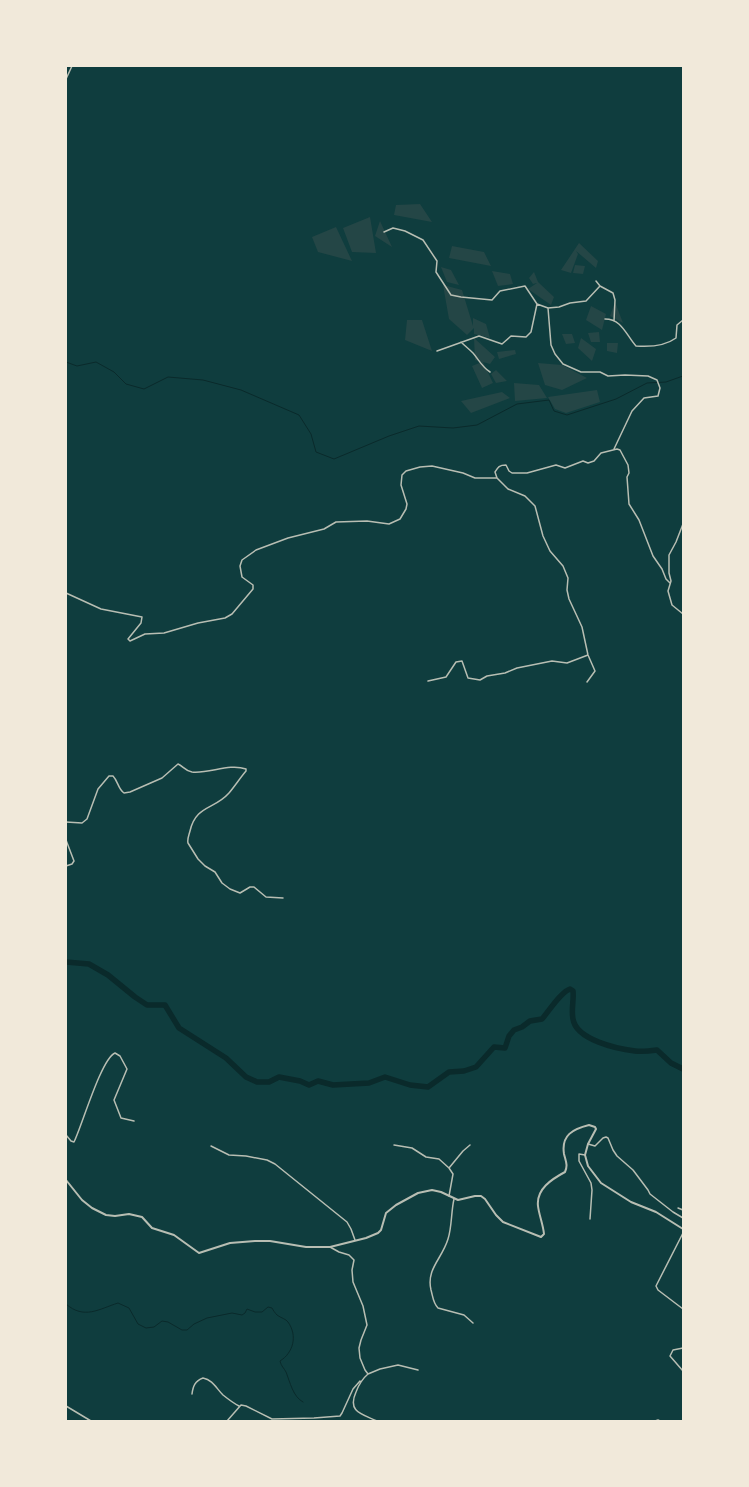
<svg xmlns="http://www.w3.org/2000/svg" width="749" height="1487" font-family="'Space Grotesk',sans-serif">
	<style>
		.green { fill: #244646 }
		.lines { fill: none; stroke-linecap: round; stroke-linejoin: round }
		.stream { stroke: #0a2a2b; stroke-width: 1 }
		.river { stroke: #0a2a2b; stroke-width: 5.5 }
		.minor { stroke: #b8beb3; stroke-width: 1.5 }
		.tertiary { stroke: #b8beb3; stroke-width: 2 }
	</style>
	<rect width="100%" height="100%" fill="#0f3d3e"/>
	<path class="green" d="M420 204 432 222 394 215 396 205Z
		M370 217 376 253 352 252 343 228Z
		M380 221 392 247 375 236Z
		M336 227 352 261 318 252 312 237Z
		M579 243 598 261 596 268 576 251 578 254 571 273 561 270Z
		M452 246 484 252 491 266 449 258Z
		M575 265 585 266 583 274 573 273Z
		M441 267 451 270 459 285 447 282Z
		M492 271 510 274 513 284 498 286Z
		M534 272 538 282 554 297 551 305 528 289 537 283 533 284 529 278Z
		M443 285 462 290 473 326V318L486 324 490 338 474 334V328L467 335 449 319Z
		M615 302 623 323 610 316Z
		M591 306 606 314 602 330 586 320Z
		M407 320H422L432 351 405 340Z
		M599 332 600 342H591L588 333Z
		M562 334H572L575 343 566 344Z
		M474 338 495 357 490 364 483 362 493 383 482 388 472 366 482 362 475 360Z
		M581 338 596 349 592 361 578 348Z
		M607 343H618L617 353 607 351Z
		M515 350 516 354 499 359 497 352Z
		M538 363 562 365 587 378 562 390 545 385Z
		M496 370 507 381 496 383 491 374Z
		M514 383 539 385 547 398 515 401Z
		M597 390 600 402 566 413 555 409 548 397Z
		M502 392 510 398 471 413 461 401Z"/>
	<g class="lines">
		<path class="stream" d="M66 362 77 366 96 362 114 372 126 384 144 389 168 377 203 380 241 390 299 415 311 434 316 452 334 459 389 436 419 426 453 428 477 425 517 404 549 400 554 411 567 415 616 399 647 383 666 382 683 376
			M66 1304C84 1320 99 1309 118 1303L129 1308 138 1324 146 1328 154 1327 162 1321 168 1322 182 1330H187L194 1324 207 1318 232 1313 242 1315 245 1313 247 1309 255 1312H262L268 1307 272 1308C273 1310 275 1313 277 1315 281 1318 286 1319 288 1322 298 1336 293 1353 280 1361 281 1366 284 1368 286 1372 290 1382 293 1397 303 1402"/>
		<path class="river" d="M66 962 89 964 108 975 135 997 147 1005H165L179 1028 226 1058 246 1077 257 1082H269L279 1077 300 1081 309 1085 318 1081 333 1085 369 1083 385 1077 410 1085 428 1087 449 1072 464 1071 476 1067 494 1047 505 1048 509 1036 514 1030 522 1027 530 1021 542 1019C549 1011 561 992 570 989L573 991C574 1000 571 1010 573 1019 576 1040 618 1049 635 1051 642 1052 650 1051 657 1050L671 1063 683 1069"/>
		<path class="minor" d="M66 79 72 66
			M384 232 393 228 405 231 423 240 437 261 436 272 451 295 461 297 492 300 500 291 525 286 537 304 548 308
			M596 281 600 286 613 293 615 300 614 321
			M600 286 586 301 570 303 559 307 548 308 551 345 555 354 563 364 581 372H600L608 376 625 375 648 376 657 380 660 388 658 396 644 398 632 411 614 449
			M605 319C622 319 626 335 636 346 649 347 665 346 676 338L677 325 683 320
			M461 342C465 346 469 349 473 353 479 360 482 367 490 372
			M437 351 479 336 502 344 511 336 526 337 531 332 537 304
			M497 478 495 472C498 467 499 465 506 465L509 471 512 473H527L556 465 565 468 583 461 588 463 594 461 601 453 617 449 620 450 628 465 629 473 627 477 629 504 639 520 653 556 662 569 666 579 670 583
			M683 524 676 542 669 555V573L671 581 668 591 672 605 683 614
			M66 593 101 609 142 617 141 623 128 639 130 641 145 634 164 633 198 623 225 618 232 614 253 589V585L242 577 240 566 242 560 256 550 288 538 324 529 336 522 367 521 389 524 400 519 406 509 407 504 401 485 402 475 406 471 420 467 432 466 463 473 475 478H497L508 489 525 496 535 506 543 536 550 551 563 566 568 578 567 590 569 599 582 627 588 655 595 671 587 682
			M428 681 446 677 456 662 462 661 468 678 480 680 487 676 505 673 517 668 552 661 567 663 588 655
			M66 822 82 823 87 819 98 789 109 776H113C118 781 118 789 124 793L130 792 162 778 178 764C183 766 185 771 192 772 209 774 229 763 246 769V771C240 778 235 786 229 793 214 810 196 805 190 831 189 835 187 839 188 843L198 859 205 866 215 872 222 883 230 889 240 893 250 887H254L266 897 283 898
			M66 840 74 861 72 864 66 866
			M66 1135 71 1141 74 1142C82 1126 101 1059 115 1053L120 1056 127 1069 114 1100 121 1118 134 1121
			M588 1144 595 1146 603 1138 606 1137 608 1138 613 1150 617 1156 633 1170 648 1190 650 1194 673 1212 683 1218
			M394 1145 412 1148 426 1157 439 1159 449 1168 453 1174 449 1196
			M211 1146 229 1155 246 1156 267 1160 275 1164 347 1222 351 1229 355 1240
			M585 1155 579 1154V1161L591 1183 592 1190 590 1219
			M449 1168 463 1151 470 1145
			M454 1199C451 1212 452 1227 448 1239 442 1259 426 1269 431 1290 433 1297 433 1303 438 1308L464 1315 473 1323
			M678 1208 683 1210
			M683 1233 656 1286 658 1290 683 1309
			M330 1247 339 1252 349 1255 354 1260 352 1270 353 1282 363 1306 367 1325 361 1340 359 1348 360 1358 365 1370 368 1374C362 1379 359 1384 356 1392 347 1412 362 1414 377 1421
			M683 1348 673 1350 670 1356 683 1371
			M368 1374 380 1369 398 1365 418 1370
			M192 1394C193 1386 195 1381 203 1378 213 1380 216 1388 223 1395 228 1399 233 1403 239 1406
			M66 1406 91 1421
			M227 1421 241 1405 246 1406 272 1419 314 1418 340 1416 342 1413 353 1389 360 1381
			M655 1421 658 1420 660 1421
			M683 1421V1420"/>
		<path class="tertiary" d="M66 1180 82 1200 92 1208 106 1215 115 1216 129 1214 142 1217 152 1228 174 1235 199 1253 230 1243 255 1241H270L306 1247H330L366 1238 378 1233 381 1230 386 1213 396 1205 418 1193 432 1190 441 1192 458 1200 475 1196H481L485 1199 496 1215 503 1222 541 1237 544 1234C543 1224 539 1215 538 1206 536 1189 552 1179 565 1172 568 1165 566 1162 564 1154 561 1135 573 1129 589 1125L595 1127 596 1129 588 1144 585 1155 588 1166 601 1183 631 1202 656 1212 683 1229"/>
	</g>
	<rect width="749" height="1487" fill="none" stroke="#f1e9da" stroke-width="134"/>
</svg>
